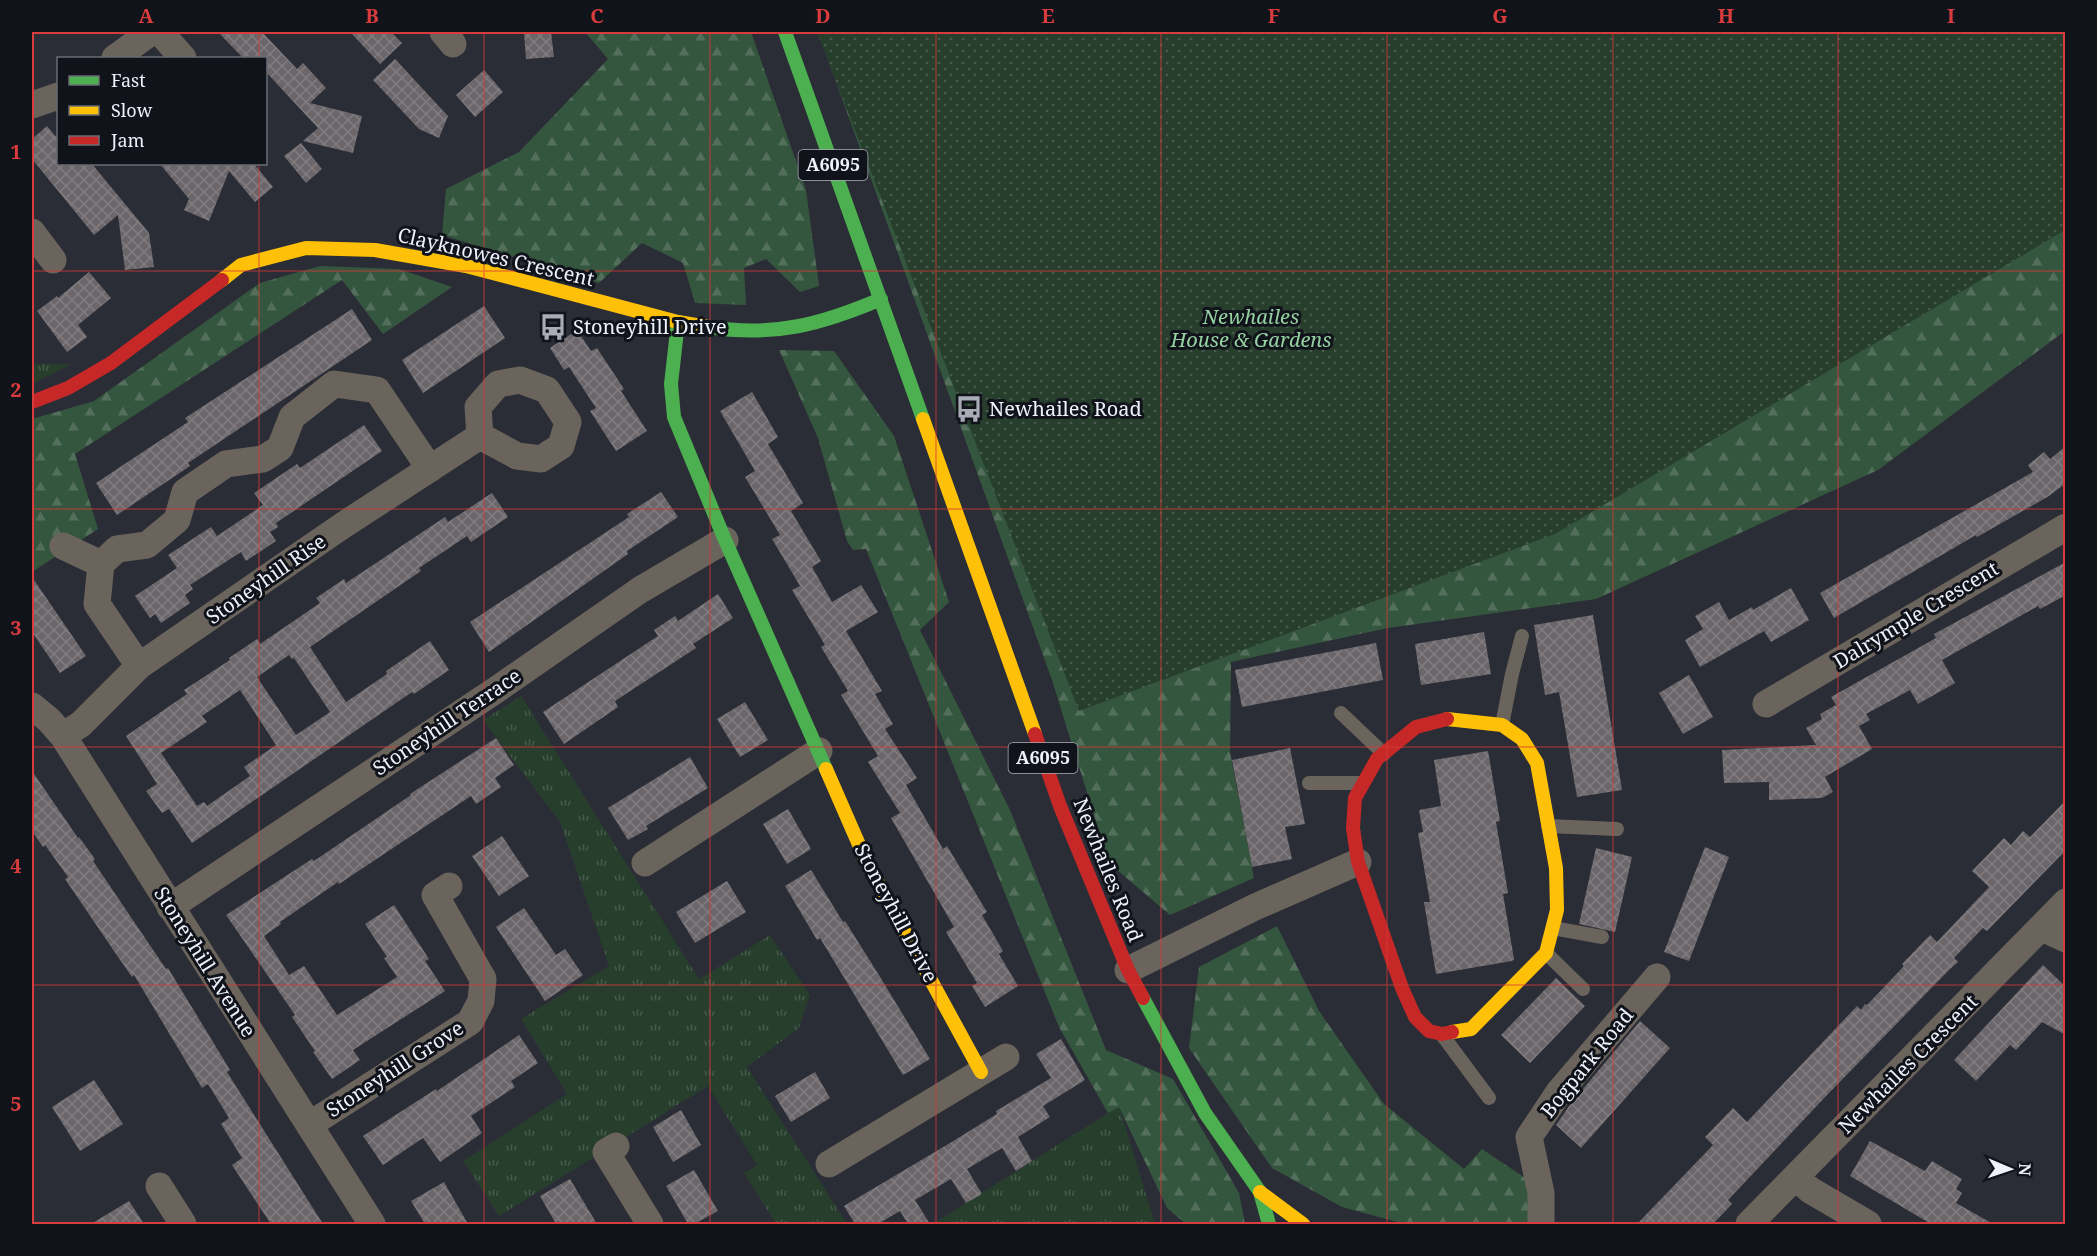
<svg xmlns="http://www.w3.org/2000/svg" width="2097" height="1256" font-family="'Noto Serif',serif">
	<style>
		.grass { fill: url(#grass-tufts) }
		.forest { fill: url(#forest-firs) }
		.park { fill: url(#park-dots) }
		.building { fill: url(#building-cross-hatch); fill-rule: evenodd }
		.lines { fill: none; stroke-linecap: round; stroke-linejoin: round }
		.lane { stroke: #6b645c; stroke-width: 14 }
		.street { stroke: #6b645c; stroke-width: 27 }
		.fast { stroke: #4caf50; stroke-width: 14 }
		.slow { stroke: #ffc107; stroke-width: 14 }
		.jam { stroke: #c62828; stroke-width: 14 }
		.grid { fill: none; stroke: #d83c3d; stroke-width: 1.5; stroke-opacity: 0.55 }
		.labels { text-anchor: middle; stroke-width: 6; stroke-linejoin: round; paint-order: stroke }
		.shield { fill: #11131a; stroke: #acaeb8; stroke-width: 1.5 }
		.shield-label { font-size: 18px; font-weight: bold; fill: #eef1fc }
		.street-label { font-size: 20px; fill: #eef1fc; stroke: #11131a }
		.park-label { font-size: 20px; font-style: italic; fill: #95d2a2; stroke: #11131a }
		.poi-label { font-size: 20px; fill: #eef1fc; stroke: #11131a; text-anchor: start }
		.neatline { fill: none; stroke: #d83c3d; stroke-width: 2 }
		.grid-label { font-size: 20px; text-anchor: middle; font-weight: bold; fill: #d83c3d }
	</style>
	<defs>
		<pattern id="grass-tufts" width="24" height="20" patternUnits="userSpaceOnUse" patternTransform="scale(1.5)"><rect width="24" height="20" fill="#273e2d"/><path d="M3 7l-1-3M5 7V3M7 7l1-3M15 17l-1-3M17 17v-4M19 17l1-3" fill="none" stroke="#475a4c"/></pattern>
		<pattern id="forest-firs" width="22" height="20" patternUnits="userSpaceOnUse" patternTransform="scale(1.5)"><rect width="22" height="20" fill="#35563e"/><path d="M5 1l3.5 6h-7zM16 11l3.5 6h-7z" fill="#536f5b"/></pattern>
		<pattern id="park-dots" width="8" height="8" patternUnits="userSpaceOnUse" patternTransform="scale(1.5)"><rect width="8" height="8" fill="#273e2d"/><path d="M2 2h.1M6 6h.1" fill="none" stroke="#475a4c" stroke-width="1.8" stroke-linecap="round"/></pattern>
		<pattern id="building-cross-hatch" width="8" height="8" patternUnits="userSpaceOnUse" patternTransform="scale(1.5)"><rect width="8" height="8" fill="#6a666a"/><path d="M0 0l8 8M0 8l8-8" fill="none" stroke="#807c80"/></pattern>
	</defs>
	<rect width="100%" height="100%" fill="#2a2d35"/>
	<path class="grass" d="M32 364H72L32 384Z
		M521 696 699 979 770 935 810 995 799 1028 747 1067 847 1224H776L744 1173 757 1165 708 1086 499 1216 463 1161 567 1094 521 1019 609 966 560 822 483 720Z
		M1119 1106 1155 1224H933Z"/>
	<path class="forest" d="M585 32H751L806 190 819 286 800 292 766 259 744 268 746 305 695 303 683 263 642 243 599 283 442 235 446 189 519 152 608 59Z
		M818 32 2065 205V331L1878 470 1596 599 1388 628 1231 662 1230 752 1254 878 1170 915 1109 863 1052 680Z
		M320 266 399 269 452 287 383 334 342 280 75 454 98 529 32 572V419L94 401 260 283Z
		M779 350 834 351 894 436 949 602 920 630 1010 810 1106 1050 1173 1079 1239 1193 1245 1224H1186L1167 1208 1119 1107 1108 1113 1059 1027 866 549 853 550 847 541 818 438Z
		M1277 926 1319 1011 1384 1104 1464 1169 1482 1149 1534 1184 1535 1224H1405L1342 1207 1272 1168 1189 1048 1199 967Z"/>
	<path class="park" d="M817 32H2065V230L1555 534 1079 711Z"/>
	<path class="building" d="M218 32H262L297 69 303 63 326 88 310 103 362 116 353 153 303 141 318 128 266 72V58H243Z
		M350 32H391L402 43 380 64Z
		M524 32H551L554 57 526 59Z
		M395 59 448 116 439 138 419 129 373 80Z
		M484 70 503 92 475 117 456 95Z
		M47 126 58 139V164H92L149 233 154 267 125 270 118 215 94 235 32 159V139Z
		M301 143 322 169 306 183 284 156Z
		M160 164H254L273 187 255 202 229 171 209 221 184 210 189 199Z
		M89 272 111 298 78 325 87 337 67 352 37 311 57 296 58 298Z
		M484 306 505 338 423 393 402 360Z
		M352 309 372 340 188 463 190 466 117 515 96 483 188 422 185 418Z
		M577 330 591 351 597 348 624 389 621 391 647 431 616 451 590 411 596 408 569 367 564 370 550 348Z
		M752 392 778 437 768 444 803 503 791 511 821 561 812 567 832 602 861 585 878 612 846 631 882 691 875 694 893 724 885 729 917 778 906 785 943 849 947 846 987 912 982 915 1003 951 999 954 1018 986 985 1007 972 986 977 983 946 932 954 927 891 818 900 813 868 762 878 756 841 695 848 691 821 647 825 645 792 590 800 586 772 539 780 535 745 477 755 471 720 411Z
		M364 425 382 451 276 523 278 527 270 532 276 541 246 561 241 552 190 585 193 589 185 595 190 603 161 623 155 614 150 618 135 596 177 568 168 555 211 527 217 536 263 505 254 493 297 464 300 468Z
		M2066 446V483L2049 496 1977 537 1976 535 1834 618 1820 593 2033 472 2028 465 2044 452 2050 459Z
		M661 492 678 517 627 551 628 554 489 652 470 622 629 517 627 514Z
		M492 493 508 517 471 542 467 536 419 568 421 571 310 647 346 702 387 674 386 671 430 641 449 670 414 694 412 692 192 843 169 809 162 813 146 791 157 784 126 736 187 694 184 690 230 660 229 658 257 639 260 644 320 603 316 598 344 579 346 583 445 517 448 522ZM289 655 292 659 294 658 330 712 296 735 257 677ZM240 690 276 745 244 767 250 776 207 806 204 802 197 806 161 753 207 722 202 716Z
		M2066 562V595L2040 609 2038 606 1942 660 1955 683 1918 704 1910 690 1866 714 1870 720 1859 726 1872 749 1825 777 1833 792 1822 798 1769 800V782L1724 783 1722 750 1816 745 1806 728 1822 719 1820 714 1836 705 1831 697 1936 638 1934 634Z
		M32 577 86 656 60 673 32 632Z
		M1791 588 1809 620 1771 642 1764 631 1700 667 1685 640 1703 629 1695 616 1719 602 1729 620 1752 607 1753 610Z
		M718 594 733 618 693 644 696 648 615 701 618 707 564 744 543 712 658 636 654 630 675 616 678 621Z
		M1593 615 1622 790 1577 797 1559 692 1545 695 1534 625Z
		M1484 632 1491 674 1421 685 1415 644Z
		M1376 643 1383 680 1242 707 1235 670Z
		M1689 675 1713 717 1683 734 1659 693Z
		M745 702 768 740 740 757 717 719Z
		M496 738 514 765 495 778 501 787 476 804 471 796 339 884 338 882 280 922 281 924 264 936 289 975 304 966 337 1015 397 977 384 958 387 957 365 924 394 905 429 959 425 961 445 991 353 1050 360 1060 332 1079 313 1052 315 1051 292 1017 295 1015 226 915 312 859 314 861 411 795 410 794Z
		M1290 748 1305 824 1285 827 1292 859 1252 867 1232 760Z
		M1488 751 1500 821 1496 822 1508 893 1503 894 1514 959 1512 961 1436 974 1424 902H1430L1418 833 1423 832 1419 810 1441 806 1434 760Z
		M690 757 708 788 646 826 648 829 628 840 608 808Z
		M32 771 78 838 79 837 95 859 93 861 166 969 168 968 230 1070 227 1072 323 1224H271L251 1194 232 1165 242 1158 221 1124 229 1118 208 1084 202 1088 134 975 132 977 116 954 65 879 68 877 45 845 43 847 32 831Z
		M2066 800V850L1987 931 1983 928 1954 958 1958 962 1950 969 1828 1094 1728 1200 1732 1204 1713 1224H1637L1713 1145 1705 1137 1733 1108 1747 1122 1857 1006 1861 1010 1865 1004 1867 1005 1904 966 1902 964 1930 935 1937 942 1989 887 1972 871 2004 838 2011 845 2023 831 2030 837Z
		M788 809 811 849 787 864 763 824Z
		M502 836 529 876 499 896 472 856Z
		M1705 847 1729 857 1689 961 1664 952Z
		M1596 848 1632 857 1615 932 1579 924Z
		M811 870 843 922 845 921 877 972 930 1059 903 1075 820 938 817 940 785 886Z
		M727 881 746 912 695 943 676 912Z
		M524 908 556 955 565 949 583 975 545 1001 496 927Z
		M2043 965 2066 987V1035L2042 1022 2016 1050 2010 1045 1976 1081 1954 1060Z
		M1556 978 1585 1006 1530 1063 1501 1035Z
		M1640 1021 1670 1048 1581 1148 1556 1125 1572 1102Z
		M519 1035 538 1063 511 1081 515 1087 471 1116 482 1133 440 1162 423 1138 383 1165 363 1136 436 1089 437 1091Z
		M1061 1039 1085 1080 1043 1106 1050 1117 1018 1137 1032 1161 1016 1171 1002 1148 967 1169 982 1194 966 1203 951 1179 915 1200 930 1224H908L900 1211 878 1224H855L844 1206 950 1143 997 1114 996 1111 1051 1078 1036 1054Z
		M815 1072 830 1098 791 1122 775 1096Z
		M94 1080 123 1124 80 1151 52 1107Z
		M681 1110 701 1145 673 1162 653 1127Z
		M1870 1141 1925 1171 1932 1161 1962 1179 1956 1189 1962 1193 1956 1203 1993 1224H1931L1850 1176Z
		M694 1170 718 1211 694 1224H688L666 1186Z
		M570 1179 597 1224H556L540 1196Z
		M444 1182 468 1224H425L411 1201Z
		M129 1201 144 1224H91Z"/>
	<g class="lines">
		<path class="lane" d="M1341 713 1384 754
			M1502 725 1512 674 1522 636
			M1309 783H1362
			M1548 826 1617 829
			M1553 928 1602 937
			M1546 953 1583 989
			M1443 1036 1489 1098"/>
		<path class="street" d="M160 32 183 58
			M443 32 453 44
			M115 58 151 32
			M32 105 58 96
			M32 232 53 260
			M520 380 547 390 568 422 561 446 541 459 517 456 480 436 478 407 498 384Z
			M63 546 101 564
			M139 666 97 604 101 564 117 549 147 545 177 520 185 492 226 464 263 459 280 448 292 417 334 384 377 390 430 469
			M1766 704 2066 527
			M32 706 49 720 63 736 372 1224
			M63 736 81 724 139 666 342 526 480 436
			M645 863 819 751
			M170 907 496 690 640 590 725 540
			M2042 928 2066 939
			M1128 970 1255 907 1358 862
			M309 1125 470 1022 481 1001 483 979 435 895 449 886
			M616 1146 606 1152 650 1224
			M829 1164 1006 1057
			M1797 1177 1810 1190 1868 1224
			M159 1186 183 1224
			M1541 1224V1193L1529 1137 1559 1092 1657 977
			M1749 1224 2066 902"/>
		<path class="fast" d="M785 32 923 419
			M678 322 671 384 674 417 725 540 826 769
			M708 327C774 337 820 325 881 299
			M1143 998 1205 1113 1260 1192 1269 1224"/>
		<path class="slow" d="M222 280 241 265 306 248 375 250 466 266 678 322 708 327
			M923 419 1035 734
			M1447 719 1502 725 1522 739 1537 763 1556 868 1557 910 1546 953 1471 1029 1452 1032
			M826 769 867 863 981 1072
			M1260 1192 1303 1224"/>
		<path class="jam" d="M32 402 68 388 111 363 222 280
			M1447 719 1416 727 1377 759 1355 798 1353 828 1358 862 1402 988 1415 1017 1429 1031 1442 1034 1452 1032
			M1035 734 1060 806 1128 970 1143 998"/>
	</g>
	<path class="grid" d="M259 32V58M484 32V1224M710 32V1224M936 32V1224M1161 32V1224M1387 32V1224M1613 32V1224M1838 32V1224M259 164V1224M32 271H2066M32 509H2066M32 747H2066M32 985H2066"/>
	<defs>
		<symbol id="bus-bare" viewBox="-9 -9 18 18"><path d="M-5-6H5V4H4V6H2V4H-2V6H-4V4H-5ZM-3.5-4V0h7V-4ZM-3.5 1.2v1.5H-2V1.2ZM2 1.2v1.5H3.5V1.2Z" fill="#a9acb6" stroke="#11131a" stroke-width="2.5" paint-order="stroke"/></symbol>
	</defs>
	<g fill-rule="evenodd">
		<use href="#bus-bare" x="534" y="308" width="38" height="38"/>
		<use href="#bus-bare" x="950" y="390" width="38" height="38"/>
	</g>
	<g class="labels">
		<g class="shield">
			<rect x="798.5" y="150" width="69" height="30" rx="4.5"/>
			<rect x="1008.5" y="743" width="69" height="30" rx="4.5"/>
		</g>
		<g class="shield-label">
			<text x="833" y="171">A6095</text>
			<text x="1043" y="764">A6095</text>
		</g>
		<g class="street-label">
			<text transform="translate(496 257) rotate(13)" y="7">Clayknowes Crescent</text>
			<text transform="translate(266 579) rotate(-35)" y="7">Stoneyhill Rise</text>
			<text transform="translate(1916 615) rotate(-31)" y="7">Dalrymple Crescent</text>
			<text transform="translate(447 722) rotate(-34)" y="7">Stoneyhill Terrace</text>
			<text transform="translate(1108 870) rotate(68)" y="7">Newhailes Road</text>
			<text transform="translate(896 913) rotate(62)" y="7">Stoneyhill Drive</text>
			<text transform="translate(205 962) rotate(58)" y="7">Stoneyhill Avenue</text>
			<text transform="translate(1587 1063) rotate(-51)" y="7">Bogpark Road</text>
			<text transform="translate(1908 1064) rotate(-45)" y="7">Newhailes Crescent</text>
			<text transform="translate(395 1069) rotate(-33)" y="7">Stoneyhill Grove</text>
		</g>
		<g class="park-label">
			<text x="1251" y="324">Newhailes<tspan x="1251" dy="23">House &amp; Gardens</tspan></text>
		</g>
		<g class="poi-label">
			<text x="573" y="334">Stoneyhill Drive</text>
			<text x="989" y="416">Newhailes Road</text>
		</g>
	</g>
	<rect width="2097" height="1256" fill="none" stroke="#11131a" stroke-width="66"/>
	<rect x="57" y="57" width="210" height="108" fill="#11131a" stroke="#696c74" stroke-width="1.5"/>
	<rect x="69" y="76" width="30" height="9" fill="#4caf50" stroke="#696c74" stroke-width="1.5"/>
	<text x="111" y="87" font-size="18" fill="#eef1fc">Fast</text>
	<rect x="69" y="106" width="30" height="9" fill="#ffc107" stroke="#696c74" stroke-width="1.5"/>
	<text x="111" y="117" font-size="18" fill="#eef1fc">Slow</text>
	<rect x="69" y="136" width="30" height="9" fill="#c62828" stroke="#696c74" stroke-width="1.5"/>
	<text x="111" y="147" font-size="18" fill="#eef1fc">Jam</text>
	<g transform="translate(2010 1169) rotate(92)" stroke="#11131a" stroke-width="4.5" paint-order="stroke">
	<path d="M0-4.5L10 22L0 15L-10 22Z" fill="#eef1fc"/>
	<text y="-9" font-size="16" font-weight="bold" text-anchor="middle" fill="#eef1fc">N</text>
	</g>
	<rect x="33" y="33" width="2031" height="1190" class="neatline"/>
	<g class="grid-label">
		<text x="146" y="23">A</text>
		<text x="372" y="23">B</text>
		<text x="597" y="23">C</text>
		<text x="823" y="23">D</text>
		<text x="1048" y="23">E</text>
		<text x="1274" y="23">F</text>
		<text x="1500" y="23">G</text>
		<text x="1726" y="23">H</text>
		<text x="1951" y="23">I</text>
		<text x="16" y="159">1</text>
		<text x="16" y="397">2</text>
		<text x="16" y="635">3</text>
		<text x="16" y="873">4</text>
		<text x="16" y="1111">5</text>
	</g>
</svg>
